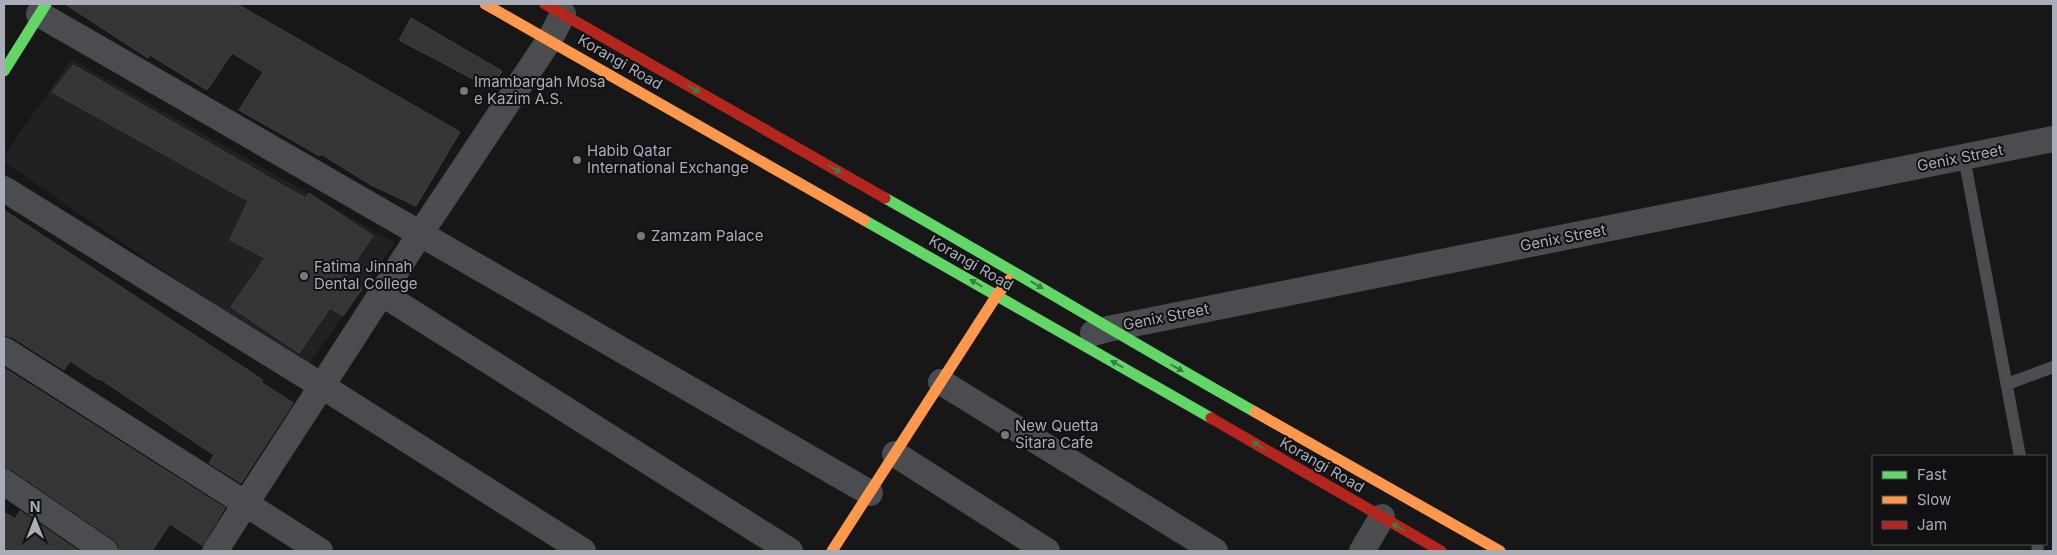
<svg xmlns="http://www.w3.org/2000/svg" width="2057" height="555" font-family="Inter,sans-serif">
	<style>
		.built { fill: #212123 }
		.building { fill: #353536; stroke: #3f4043 }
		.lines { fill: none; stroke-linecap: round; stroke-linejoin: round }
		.lane { stroke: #4b4c50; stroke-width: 12 }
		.street { stroke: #4b4c50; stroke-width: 26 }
		.fast { stroke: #63d668; stroke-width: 11 }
		.slow { stroke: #ff974d; stroke-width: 11 }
		.jam { stroke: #b3261e; stroke-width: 11 }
		.oneway { fill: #3e7d42 }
		.poi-dot { fill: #757880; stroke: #111113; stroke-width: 2 }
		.labels { text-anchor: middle; stroke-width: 4; stroke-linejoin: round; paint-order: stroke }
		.street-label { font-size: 15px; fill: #a8adb8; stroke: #111113 }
		.poi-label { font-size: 15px; fill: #a8adb8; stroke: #111113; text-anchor: start }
	</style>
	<rect width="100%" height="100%" fill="#171717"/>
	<path class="built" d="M71 59 395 243 306 368 4 162V156Z"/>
	<path class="building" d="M65 4H237L460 132 416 206 371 185 321 154 320 156 239 110 263 72 232 53 207 90 150 55 148 58Z
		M411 18 502 71 492 89 399 40Z
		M73 65 305 198 309 193 373 236 345 277 362 289 343 316 330 308 299 353 231 307 265 258 230 240 248 201 52 92Z
		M4 210 263 380 261 382 293 403 241 483 209 463 214 455 100 379 99 380 70 361 64 370 12 337 4 335Z
		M4 368 225 508 202 545 170 524 152 551H120L118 544 113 539 12 470 4 467Z
		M20 511 79 551H4V512L15 519Z"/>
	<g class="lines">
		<path class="lane" d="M1964 157 2020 456
			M2007 384 2053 367
			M2037 544 2038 551"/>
		<path class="street" d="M39 14 870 493
			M4 189 322 386 583 551
			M381 293 790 551
			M1093 333 1108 329 2053 139
			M4 350 320 551
			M941 382 1215 551
			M895 454 1047 551
			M4 482 105 551
			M215 551 420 234 550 39 563 14
			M1362 551 1382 517"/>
		<path class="fast" d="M4 71 46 4
			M885 198C1009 268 1131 342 1255 412
			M864 220 1211 418"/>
		<path class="slow" d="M485 4 864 220
			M1255 412 1500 551
			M832 551 997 295 1009 280"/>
		<path class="jam" d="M545 4 885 198
			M1211 418 1441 551"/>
	</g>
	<defs><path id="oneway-solid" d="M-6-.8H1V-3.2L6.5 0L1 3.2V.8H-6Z" transform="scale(1.25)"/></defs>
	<g class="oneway">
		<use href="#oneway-solid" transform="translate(694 89) rotate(30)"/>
		<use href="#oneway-solid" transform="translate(835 169) rotate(30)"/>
		<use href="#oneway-solid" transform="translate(976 283) rotate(-150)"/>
		<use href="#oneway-solid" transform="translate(1037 285) rotate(31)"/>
		<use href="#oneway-solid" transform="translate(1117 364) rotate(-150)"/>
		<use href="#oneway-solid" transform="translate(1177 368) rotate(30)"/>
		<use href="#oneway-solid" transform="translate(1258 445) rotate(-150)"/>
		<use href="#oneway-solid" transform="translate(1398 527) rotate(-150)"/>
	</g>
	<g class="poi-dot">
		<circle cx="464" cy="91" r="5"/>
		<circle cx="577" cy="160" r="5"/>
		<circle cx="641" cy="236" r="5"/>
		<circle cx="304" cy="276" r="5"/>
		<circle cx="1005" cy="435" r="5"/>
	</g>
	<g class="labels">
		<g class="street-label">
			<text transform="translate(620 62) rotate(30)" y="5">Korangi Road</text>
			<text transform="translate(1960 158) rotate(-11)" y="5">Genix Street</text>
			<text transform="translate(1563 238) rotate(-11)" y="5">Genix Street</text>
			<text transform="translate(971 263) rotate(30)" y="5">Korangi Road</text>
			<text transform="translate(1166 317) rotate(-11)" y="5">Genix Street</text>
			<text transform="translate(1322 465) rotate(30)" y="5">Korangi Road</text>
		</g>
		<g class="poi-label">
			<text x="474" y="87">Imambargah Mosa<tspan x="474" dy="17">e Kazim A.S.</tspan></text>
			<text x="587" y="156">Habib Qatar<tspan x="587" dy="17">International Exchange</tspan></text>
			<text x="651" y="241">Zamzam Palace</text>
			<text x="314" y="272">Fatima Jinnah<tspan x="314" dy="17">Dental College</tspan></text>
			<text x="1015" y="431">New Quetta<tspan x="1015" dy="17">Sitara Cafe</tspan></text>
		</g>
	</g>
	<rect width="2057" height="555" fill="none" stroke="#a8adb8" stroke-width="10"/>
	<rect x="1872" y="455" width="175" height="90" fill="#111113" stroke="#4d4f55"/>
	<rect x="1882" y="471" width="25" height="8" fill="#63d668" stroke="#4d4f55"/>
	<text x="1917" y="480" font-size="15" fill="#a8adb8">Fast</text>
	<rect x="1882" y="496" width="25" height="8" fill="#ff974d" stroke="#4d4f55"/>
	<text x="1917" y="505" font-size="15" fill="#a8adb8">Slow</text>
	<rect x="1882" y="521" width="25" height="8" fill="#b3261e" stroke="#4d4f55"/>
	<text x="1917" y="530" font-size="15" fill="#a8adb8">Jam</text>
	<g transform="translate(35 520)" stroke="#111113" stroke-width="4" paint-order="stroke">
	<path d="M0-4L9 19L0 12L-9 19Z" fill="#a8adb8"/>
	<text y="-8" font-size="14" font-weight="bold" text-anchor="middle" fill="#a8adb8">N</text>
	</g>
</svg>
